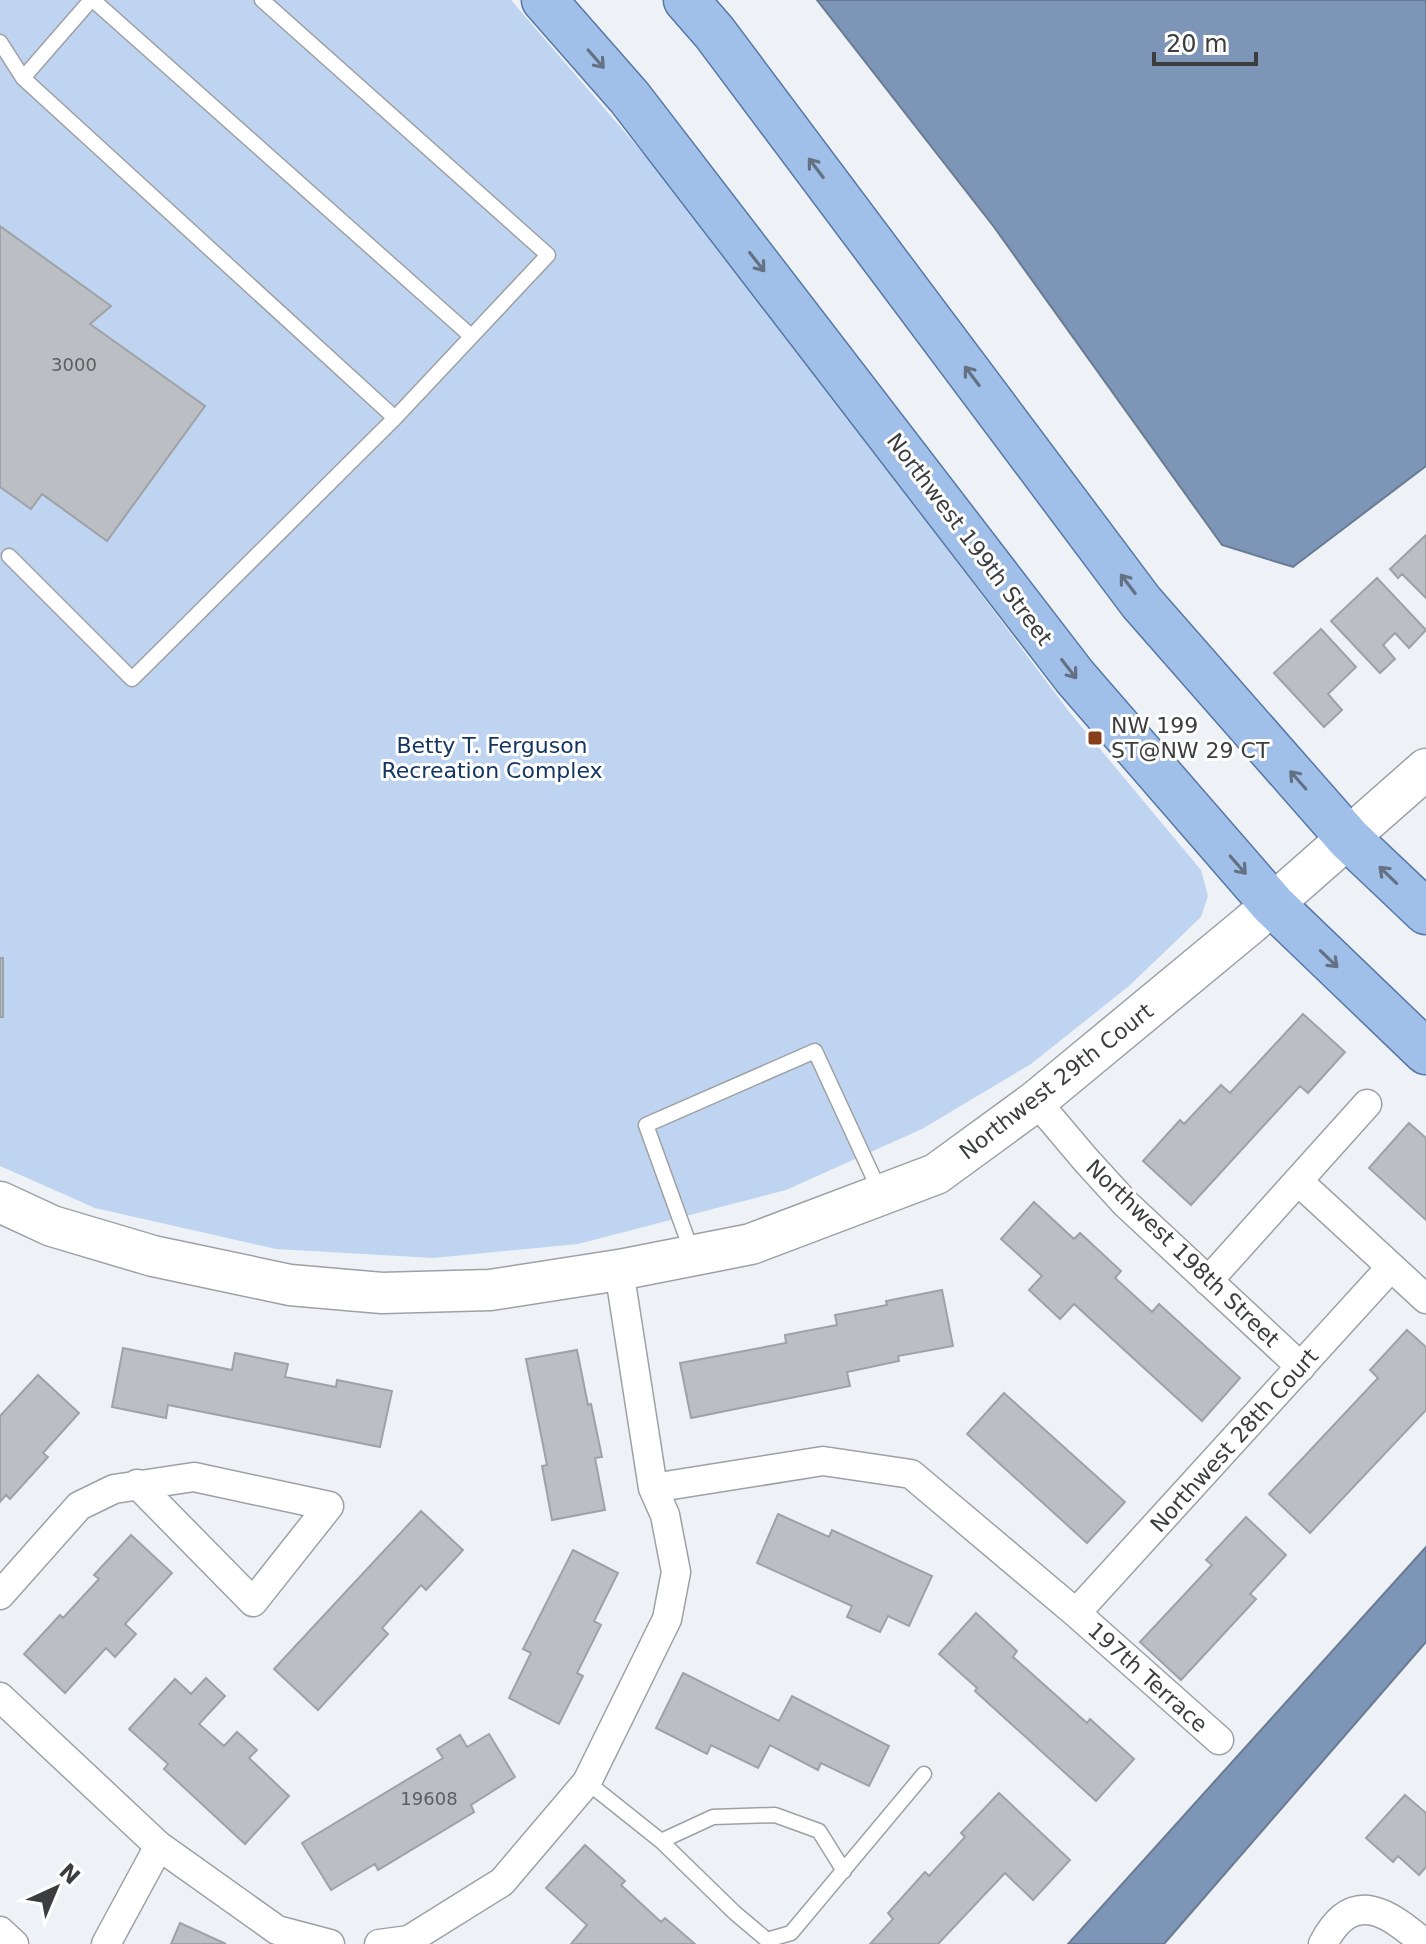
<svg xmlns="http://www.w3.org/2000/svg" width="1426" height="1944" font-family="'DejaVu Sans',sans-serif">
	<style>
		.green { fill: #bfd4f0 }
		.water { fill: #7d95b6; stroke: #697b92; stroke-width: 2 }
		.building { fill: #bbbfc3; stroke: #9ea2a6; stroke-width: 2 }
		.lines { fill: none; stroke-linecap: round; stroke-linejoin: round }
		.lane-casing { stroke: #9da1a5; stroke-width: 17 }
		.street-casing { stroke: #9da1a5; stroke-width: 31 }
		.secondary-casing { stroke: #9da1a5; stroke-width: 43 }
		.primary-casing { stroke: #5577a4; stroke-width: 47 }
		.lane { stroke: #fff; stroke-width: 14 }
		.street { stroke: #fff; stroke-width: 28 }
		.secondary { stroke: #fff; stroke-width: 40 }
		.primary { stroke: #a1c0e9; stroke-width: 44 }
		.oneway { stroke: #647183 }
		.poi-dot { fill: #853f1a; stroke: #fff; stroke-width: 3 }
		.labels { text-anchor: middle; stroke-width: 6; stroke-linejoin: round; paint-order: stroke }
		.number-label { font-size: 18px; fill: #5b5e60 }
		.street-label { font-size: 22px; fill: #3b3d3f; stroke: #fff }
		.poi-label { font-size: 22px; fill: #3b3d3f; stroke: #fff; text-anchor: start }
		.park-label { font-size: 22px; fill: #143661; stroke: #fff }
	</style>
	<rect width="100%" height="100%" fill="#eef2f7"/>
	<path class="green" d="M0 0H511L703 223 1070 713 1201 870 1208 896 1201 917 1129 986 1031 1064 922 1129 786 1190 578 1244 433 1258 276 1249 95 1208 0 1166Z"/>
	<path class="water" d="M817 0H1426V466L1293 567 1222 545 994 227Z
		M1426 1547V1642L1164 1944H1068Z"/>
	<path class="building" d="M0 226 111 306 90 324 205 406 107 541 42 494 31 509 0 487Z
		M1426 535V598L1402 574 1398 578 1390 569Z
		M1377 578 1426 630 1409 648 1395 633 1383 645 1395 659 1380 673 1331 621Z
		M1321 629 1356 667 1328 694 1342 710 1324 727 1274 673Z
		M0 958H3V1017H0Z
		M1303 1014 1345 1052 1308 1093 1300 1086 1191 1205 1143 1161 1180 1120 1184 1124 1221 1085 1230 1093Z
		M1409 1123 1426 1138V1220L1369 1168Z
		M1034 1202 1074 1239 1080 1233 1121 1271 1115 1278 1152 1312 1159 1304 1240 1378 1202 1421 1074 1304 1060 1319 1029 1290 1042 1276 1001 1239Z
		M942 1290 953 1346 898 1356 899 1361 847 1372 850 1386 691 1418 680 1363 786 1343 785 1335 837 1325 835 1315 887 1305 886 1301Z
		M1407 1330 1426 1347V1410L1310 1533 1269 1494 1378 1378 1370 1370Z
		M123 1348 232 1370 235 1353 288 1364 285 1377 336 1387 337 1380 392 1391 380 1447 168 1405 166 1418 112 1407Z
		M577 1350 588 1405 591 1404 602 1457 595 1458 605 1510 552 1520 542 1466 547 1465 526 1359Z
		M38 1375 79 1413 43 1453 48 1457 10 1499 6 1495 0 1502V1416Z
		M1004 1393 1125 1502 1087 1543 967 1434Z
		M421 1511 463 1550 426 1590 421 1585 382 1628 388 1634 318 1710 274 1669Z
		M778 1514 829 1537 832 1530 932 1576 909 1626 888 1616 880 1632 847 1617 852 1606 757 1563Z
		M1246 1517 1286 1555 1250 1594 1256 1599 1181 1680 1140 1642 1212 1565 1206 1560Z
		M131 1535 172 1573 125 1624 136 1634 115 1657 106 1648 65 1693 24 1654 60 1615 63 1618 99 1579 94 1575Z
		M573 1550 618 1573 594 1621 601 1625 577 1673 583 1676 559 1724 509 1698 531 1653 523 1649Z
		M976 1613 1017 1651 1013 1657 1087 1723 1090 1719 1134 1759 1096 1801 975 1691 977 1688 939 1654Z
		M683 1673 779 1721 792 1696 889 1746 869 1786 821 1763 818 1770 770 1745 758 1768 711 1745 707 1754 656 1728Z
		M206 1678 225 1696 199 1724 224 1746 237 1732 257 1750 249 1758 289 1796 245 1844 164 1769 168 1764 129 1729 175 1679 191 1694Z
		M489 1734 515 1777 471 1805 474 1812 378 1870 375 1864 331 1890 302 1843 443 1758 437 1749 460 1735 467 1747Z
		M999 1793 1070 1860 1033 1900 1005 1873 938 1944H870L893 1919 888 1913 925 1872 929 1876 965 1837 961 1833Z
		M1405 1795 1426 1813V1867L1419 1875 1398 1856 1393 1862 1366 1838Z
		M585 1845 625 1881 621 1885 661 1922 665 1918 695 1944H571L587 1925 546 1888Z
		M180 1923 226 1944H171Z"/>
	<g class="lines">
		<defs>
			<path id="lane" d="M93 0 471 336
				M0 42 23 78 395 418
				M23 78 91 0
				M9 556 132 679 395 418 548 255 262 0
				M693 1255 646 1125 815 1051 881 1194
				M587 1782 661 1841 735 1913 767 1940 791 1933 924 1774
				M661 1841 713 1817 775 1815 819 1831 844 1871"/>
			<path id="street" d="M1036 1101 1085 1159 1126 1204 1301 1367
				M1298 1181 1426 1299
				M1208 1281 1367 1104
				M653 1488 823 1461 911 1474 1076 1613 1219 1740
				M0 1595 79 1506 114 1489 194 1477 329 1506 253 1602 137 1484
				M1076 1613 1391 1267
				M0 1697 159 1846 277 1930 330 1944
				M0 1931 14 1944
				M106 1944 159 1846
				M379 1944 409 1940 502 1882 587 1782 667 1619 676 1572 665 1515 653 1488 619 1270
				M1323 1944C1353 1886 1389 1913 1425 1944"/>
			<path id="secondary" d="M0 1202 52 1226 153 1256 290 1285 382 1293 490 1290 619 1270 751 1244 936 1174 1036 1101 1250 924 1426 769"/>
			<path id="primary" d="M544 0 630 98 1075 677 1273 905 1426 1052
				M686 0 714 32 1141 602 1349 839 1426 912"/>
		</defs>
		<use href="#lane" class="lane-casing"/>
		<use href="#street" class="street-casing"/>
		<use href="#secondary" class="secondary-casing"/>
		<use href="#primary" class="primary-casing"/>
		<use href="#lane" class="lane"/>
		<use href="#street" class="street"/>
		<use href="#secondary" class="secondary"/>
		<use href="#primary" class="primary"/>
	</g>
	<defs><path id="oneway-shaft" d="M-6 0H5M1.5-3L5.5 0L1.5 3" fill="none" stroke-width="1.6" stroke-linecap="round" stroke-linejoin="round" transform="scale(2)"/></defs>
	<g class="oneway">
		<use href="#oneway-shaft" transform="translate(596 59) rotate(49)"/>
		<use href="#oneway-shaft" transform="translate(816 168) rotate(-127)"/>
		<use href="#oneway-shaft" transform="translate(757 262) rotate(52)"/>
		<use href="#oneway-shaft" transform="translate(972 376) rotate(-127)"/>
		<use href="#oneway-shaft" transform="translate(1128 584) rotate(-127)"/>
		<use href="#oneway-shaft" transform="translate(1069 669) rotate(52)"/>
		<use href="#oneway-shaft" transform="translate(1298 780) rotate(-131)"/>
		<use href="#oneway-shaft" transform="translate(1238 865) rotate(49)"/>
		<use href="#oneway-shaft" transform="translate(1388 875) rotate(-136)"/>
		<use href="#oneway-shaft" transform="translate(1329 959) rotate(44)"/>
	</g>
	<rect class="poi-dot" x="1087" y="730" width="16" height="16" rx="4"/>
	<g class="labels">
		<g class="number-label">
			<text x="74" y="371">3000</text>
			<text x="429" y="1805">19608</text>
		</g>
		<g class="street-label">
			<text transform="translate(970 539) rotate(53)" y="8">Northwest 199th Street</text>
			<text transform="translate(1056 1081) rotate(-38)" y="8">Northwest 29th Court</text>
			<text transform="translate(1183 1253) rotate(44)" y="8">Northwest 198th Street</text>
			<text transform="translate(1234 1440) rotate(-48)" y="8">Northwest 28th Court</text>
			<text transform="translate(1148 1677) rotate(42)" y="8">197th Terrace</text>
		</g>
		<g class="poi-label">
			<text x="1111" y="733">NW 199<tspan x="1111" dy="25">ST@NW 29 CT</tspan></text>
		</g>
		<g class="park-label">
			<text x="492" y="753">Betty T. Ferguson<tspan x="492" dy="25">Recreation Complex</tspan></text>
		</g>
	</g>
	<g transform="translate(56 1888) rotate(44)" stroke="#ffffff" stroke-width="6" paint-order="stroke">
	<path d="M0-6L14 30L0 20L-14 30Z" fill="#3b3d3f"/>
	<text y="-12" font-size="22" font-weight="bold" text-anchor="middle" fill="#3b3d3f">N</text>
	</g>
	<path d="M1154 52v12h102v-12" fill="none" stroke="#3b3d3f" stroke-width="4"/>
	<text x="1166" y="52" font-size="24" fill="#3b3d3f" stroke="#ffffff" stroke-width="6" paint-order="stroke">20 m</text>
</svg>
